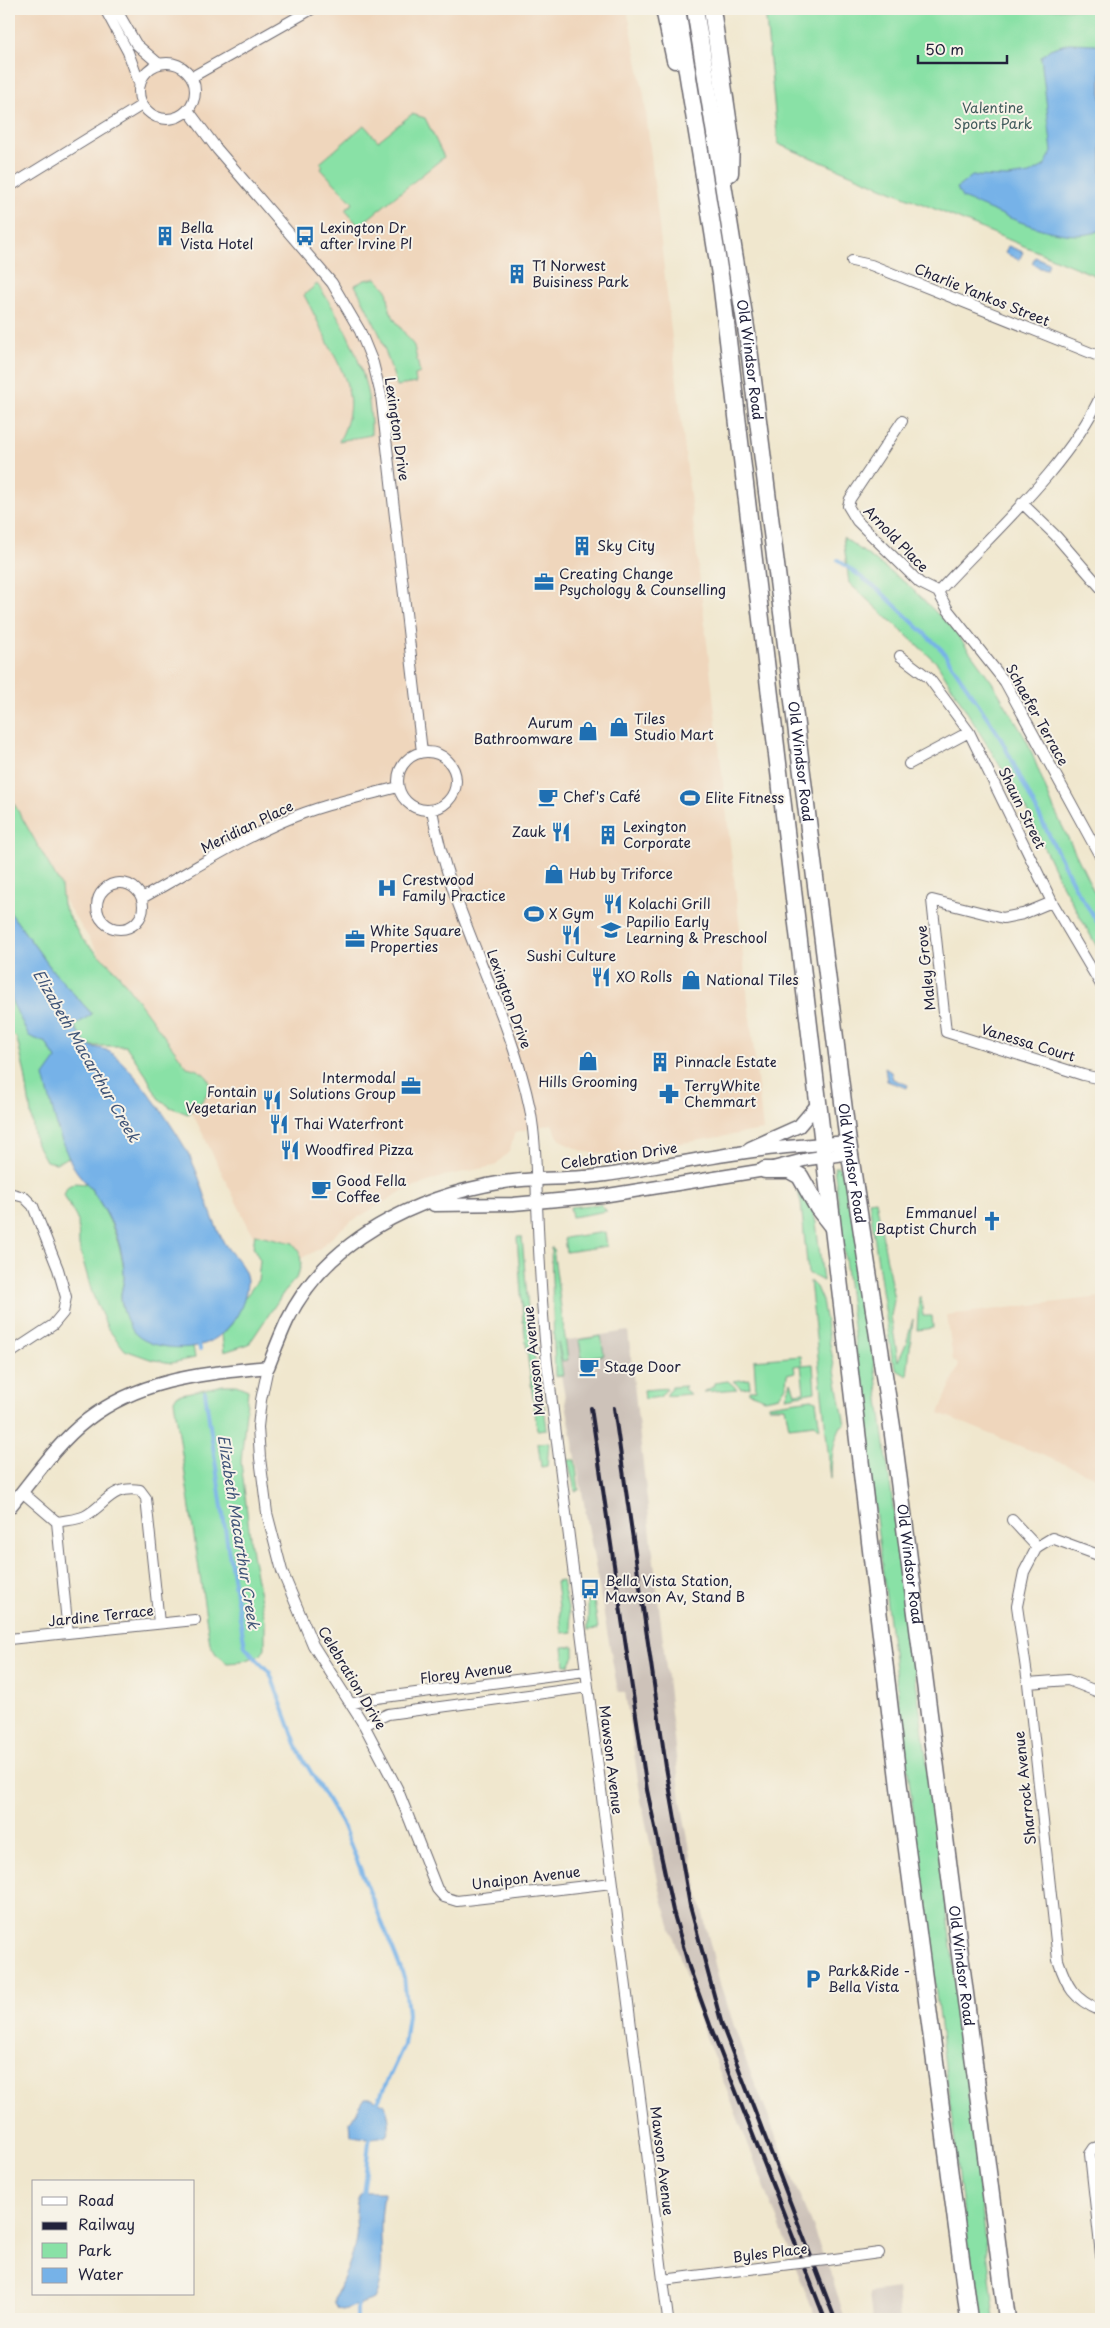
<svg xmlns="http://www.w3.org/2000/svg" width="1110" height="2328" font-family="'Playpen Sans',sans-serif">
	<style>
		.built { fill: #efd6bc }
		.industrial { fill: #cdc2b9 }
		.green { fill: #89e1a6; stroke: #568270 }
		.water { fill: #76b2e8; stroke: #4c6a92 }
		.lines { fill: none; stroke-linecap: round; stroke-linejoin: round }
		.stream { stroke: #76b2e8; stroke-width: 4 }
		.minor-casing { stroke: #6a676e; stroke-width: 12 }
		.tertiary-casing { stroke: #6a676e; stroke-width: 15 }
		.trunk-casing { stroke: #6a676e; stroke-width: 19 }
		.minor { stroke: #fff; stroke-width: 10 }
		.tertiary { stroke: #fff; stroke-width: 12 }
		.trunk { stroke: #fff; stroke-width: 16 }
		.rail { stroke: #22223b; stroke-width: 4 }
		.minor-bridge-casing { stroke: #6a676e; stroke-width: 12; stroke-linecap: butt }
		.minor-bridge { stroke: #fff; stroke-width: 10 }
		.labels { text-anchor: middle; stroke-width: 4; stroke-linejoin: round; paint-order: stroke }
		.park-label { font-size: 14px; fill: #415b5b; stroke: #f7f3e8 }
		.poi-label { font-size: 14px; fill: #22223b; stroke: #f7f3e8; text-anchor: start }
		.street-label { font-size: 14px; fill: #22223b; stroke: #f7f3e8 }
		.water-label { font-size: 15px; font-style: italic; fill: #3f5478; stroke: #f7f3e8 }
	</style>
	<rect width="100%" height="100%" fill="#f7f3e8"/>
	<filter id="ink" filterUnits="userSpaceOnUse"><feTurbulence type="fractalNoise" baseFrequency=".02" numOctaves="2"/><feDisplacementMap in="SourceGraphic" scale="10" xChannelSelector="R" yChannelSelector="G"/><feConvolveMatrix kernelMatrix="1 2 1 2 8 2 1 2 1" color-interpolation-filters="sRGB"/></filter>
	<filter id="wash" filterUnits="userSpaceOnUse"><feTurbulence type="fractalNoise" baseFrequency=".0096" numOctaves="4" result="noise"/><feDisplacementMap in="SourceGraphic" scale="20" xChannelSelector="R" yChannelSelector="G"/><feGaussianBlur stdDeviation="1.12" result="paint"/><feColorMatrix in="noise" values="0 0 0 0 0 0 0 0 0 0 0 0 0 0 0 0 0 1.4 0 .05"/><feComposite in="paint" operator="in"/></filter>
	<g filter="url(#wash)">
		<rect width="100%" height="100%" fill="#f0e7ce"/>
		<path class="built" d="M9 9H627L644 95 763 1130 608 1155 585 1152 568 1145 558 1137 552 1124 515 1132 509 1152 494 1166 444 1176 399 1193 347 1224 319 1249 275 1272 254 1238 181 1090 95 947 9 818Z
			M1101 1297V1479L939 1413 959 1365 953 1360 947 1315Z"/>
		<path class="industrial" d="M628 1331 681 1801 698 1893 719 1981 745 2058 832 2277 845 2319H816L699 2019 662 1899 641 1800 625 1692H618L555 1342Z
			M897 2289 900 2319H872L869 2293Z"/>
		<path class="green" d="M765 9H1101V278L778 144Z
			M412 114 425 118 444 157 359 226 345 210 353 203 321 169 323 166 320 163 364 125 378 141Z
			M376 278 387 290 390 310 395 320 414 346 420 373 415 375 416 383 397 386 380 335 355 285 365 280Z
			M317 284C348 326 373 382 371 435L339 441C359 404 348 381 330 347 322 330 313 312 304 295Z
			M843 537 907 584 954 630 992 682 1027 741 1053 807 1101 906V954L1059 879 1024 805 937 663 849 583Z
			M9 795 61 886 63 905 81 938 116 971 187 1067C223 1075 210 1097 188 1114L170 1107 158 1098 146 1075 126 1046H87L74 1025 92 1014 53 971 9 911Z
			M9 987 13 1004 46 1043 56 1059 57 1128 69 1157 56 1163 46 1161 35 1141 25 1074 17 1039 9 1031Z
			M834 1167H839L849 1187 854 1210 952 1953 995 2319H977L877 1526Z
			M74 1183 87 1184C107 1210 121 1240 124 1273 125 1281 121 1288 121 1296 121 1302 123 1309 125 1315L179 1347 193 1346 195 1358 171 1363 150 1359 125 1350 108 1329 92 1293 79 1246 78 1221 64 1195 67 1187Z
			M796 1183 812 1208 816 1222 823 1281 808 1273 801 1203Z
			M876 1200 894 1300 891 1316 898 1361 906 1344 913 1319 907 1376 897 1370 892 1358 869 1201Z
			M600 1204 607 1211 572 1217 570 1207Z
			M605 1232 607 1246 566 1252 564 1238Z
			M255 1234 293 1243 300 1252 301 1263 298 1276 284 1292 249 1344 224 1352 222 1335 235 1320 244 1299 258 1280 260 1260 253 1247Z
			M517 1237H522L531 1344 540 1377 547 1429 537 1430 523 1320Z
			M551 1248H553L568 1360 562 1361 558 1342 563 1375 555 1376Z
			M810 1281 816 1287 822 1301 845 1425 841 1426C833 1442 831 1460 831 1479Z
			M919 1297H921L923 1316H932L933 1328 917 1330Z
			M601 1336 604 1355 582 1358 579 1340Z
			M801 1356 802 1365 813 1364 815 1392 786 1397 791 1382 795 1393 804 1392 801 1365 794 1366 795 1372 787 1374 786 1386 779 1396 765 1399 749 1393V1390H756L754 1360Z
			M749 1379 750 1387 741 1388 733 1381Z
			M728 1381 737 1389 704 1392 714 1386V1383Z
			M223 1385H236L248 1390 241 1462 252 1554 265 1621V1648L261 1655 240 1662 227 1663 216 1654 210 1644 174 1400 177 1395Z
			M686 1386 684 1389 690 1394 666 1396 672 1387Z
			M667 1388 660 1397 645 1399 644 1390Z
			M812 1399 816 1401 820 1429 815 1424 789 1427 785 1407H768V1405Z
			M549 1442 547 1466 541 1467 538 1443Z
			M568 1460H575L579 1490 575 1491Z
			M562 1581 573 1632 562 1633 556 1582Z
			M593 1593 598 1629 588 1630V1594Z
			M574 1646V1656L569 1665H565L563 1647Z"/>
		<path class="water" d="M1069 43 1094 44 1101 48V230C1065 248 999 212 962 198L957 188 972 176 1008 177 1029 174 1044 166 1052 152 1041 57 1050 49Z
			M1008 246 1023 252 1019 260 1005 253Z
			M1035 257 1049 263 1047 269 1040 268 1032 263Z
			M9 911 53 971 92 1014 74 1026 87 1046C93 1047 100 1048 106 1050 129 1060 180 1135 191 1159 204 1186 209 1215 223 1241 230 1255 247 1265 247 1282 246 1306 232 1330 211 1341 192 1352 147 1350 133 1331 127 1323 121 1307 121 1296 121 1289 125 1281 124 1274 124 1263 121 1250 118 1240 113 1223 102 1205 92 1190 86 1182 78 1175 73 1166 58 1139 52 1106 44 1076L56 1059 46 1043 29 1036 13 1004 9 987Z
			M885 1068 891 1072 893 1079 908 1085 907 1088 887 1081Z
			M365 2098H372L385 2105C388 2115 391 2123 388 2134 380 2139 361 2139 351 2135L350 2122Z
			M362 2192H384C383 2203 381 2214 381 2224 380 2251 386 2274 374 2299L343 2310 338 2309 335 2304V2297C344 2278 353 2258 356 2238 358 2223 352 2204 362 2192Z"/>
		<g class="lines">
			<path class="stream" d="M838 560 881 592 942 650 999 735 1075 887 1101 928
				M198 1340 200 1349
				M205 1392 228 1548 245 1647 270 1673 299 1752 343 1826 404 1977 408 2014 404 2045 377 2103
				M363 2196 370 2134
				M357 2319V2301"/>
		</g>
	</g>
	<g filter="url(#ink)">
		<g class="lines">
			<defs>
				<path id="minor" d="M105 9 128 52 140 85
					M116 9 136 44 159 64
					M139 91a28 28 0 1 1 56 0a28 28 0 1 1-56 0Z
					M192 77 312 9
					M188 110 217 149 332 283 360 331 373 363 381 395 422 752
					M9 187 142 105
					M852 261 871 265 1101 357
					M902 421 850 499 848 506 857 521 920 583 938 592
					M1022 503 1056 536 1101 588
					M938 592 948 610 1005 682 1101 858
					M938 592C992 533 1068 467 1101 395
					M900 656 929 678 969 732 1052 902 1101 985
					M398 781a29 29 0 1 1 58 0a29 29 0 1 1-58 0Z
					M909 764 969 732
					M432 810C450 914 509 1006 530 1109 536 1141 536 1172 537 1204 539 1257 542 1310 547 1363L668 2319
					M97 906a23 23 0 1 1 46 0a23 23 0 1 1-46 0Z
					M142 898C189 872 235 842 284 821 320 805 360 797 398 787
					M1052 902 1023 914 1003 918 932 900 946 1032 1083 1075 1101 1079
					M9 1193 24 1197 33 1206 58 1269 66 1297 63 1313 53 1325 9 1354
					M268 1367 261 1400 258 1427 260 1458 267 1513 282 1571 313 1645 364 1725 397 1788 437 1889 444 1897 457 1901 612 1883
					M22 1492 57 1522 68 1633
					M1012 1520 1037 1547
					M57 1522C66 1520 77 1520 85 1516 106 1505 111 1485 140 1490L146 1498 159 1623
					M1037 1547 1024 1572 1017 1606 1028 1683 1058 1960C1067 1987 1073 1999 1101 2011
					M1037 1547 1052 1538 1101 1556
					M9 1639 195 1620
					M1028 1683 1068 1680 1101 1693
					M351 1704 369 1699 585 1671
					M364 1725 388 1714 588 1687
					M1101 2146 1094 2148 1090 2154 1101 2255
					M827 2260 879 2253
					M663 2280 790 2264"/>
				<path id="tertiary" d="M750 1148 799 1126 817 1105
					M434 1205 513 1204 602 1196 765 1170 808 1159 851 1153
					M9 1508C33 1479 57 1443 87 1420 142 1378 203 1374 268 1367 274 1352 280 1336 287 1321 327 1239 417 1196 504 1182 537 1177 572 1180 605 1175 650 1169 695 1159 739 1153 775 1147 812 1145 848 1142"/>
				<g id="trunk">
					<path d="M664 9 675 60"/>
					<path d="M677 9 721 281 901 1804 969 2319"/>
					<path id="s1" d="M695 9 748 340 848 1142 892 1427 1007 2319"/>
					<path d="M712 9 731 139 730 173"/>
					<path d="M765 1170H789L800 1176 818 1208 832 1226"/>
				</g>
			</defs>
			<use href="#minor" class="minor-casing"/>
			<use href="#tertiary" class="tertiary-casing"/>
			<use href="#trunk" class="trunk-casing"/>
			<use href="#minor" class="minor"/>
			<use href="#tertiary" class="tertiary"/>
			<use href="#trunk" class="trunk"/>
			<path class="rail" d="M591 1408 647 1790 673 1911 689 1967 710 2025 825 2319
				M614 1408 666 1767 690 1906 722 2025 835 2319"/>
			<defs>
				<path id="minor-bridge" d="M790 2264 827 2260"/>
			</defs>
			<use href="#minor-bridge" class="minor-bridge-casing"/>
			<use href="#minor-bridge" class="minor-bridge"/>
		</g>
	</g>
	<defs>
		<symbol id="building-bare" viewBox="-9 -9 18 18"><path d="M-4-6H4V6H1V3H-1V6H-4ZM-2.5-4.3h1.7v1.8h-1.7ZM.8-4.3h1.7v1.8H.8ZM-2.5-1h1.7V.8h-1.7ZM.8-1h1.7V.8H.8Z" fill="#1f6fb2" stroke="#f7f3e8" stroke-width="2.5" paint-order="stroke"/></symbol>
		<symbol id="bus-bare" viewBox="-9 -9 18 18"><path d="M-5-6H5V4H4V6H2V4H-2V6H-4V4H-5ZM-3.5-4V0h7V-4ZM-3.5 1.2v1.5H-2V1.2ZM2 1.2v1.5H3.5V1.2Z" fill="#1f6fb2" stroke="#f7f3e8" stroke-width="2.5" paint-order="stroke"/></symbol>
		<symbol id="office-bare" viewBox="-9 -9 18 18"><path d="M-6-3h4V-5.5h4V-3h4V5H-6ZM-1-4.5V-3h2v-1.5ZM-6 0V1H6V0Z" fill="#1f6fb2" stroke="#f7f3e8" stroke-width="2.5" paint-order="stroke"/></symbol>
		<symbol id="shop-bare" viewBox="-9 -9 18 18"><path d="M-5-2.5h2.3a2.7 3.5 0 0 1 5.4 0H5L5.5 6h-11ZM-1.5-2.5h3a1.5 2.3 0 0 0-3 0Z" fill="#1f6fb2" stroke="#f7f3e8" stroke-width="2.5" paint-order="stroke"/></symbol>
		<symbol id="cafe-bare" viewBox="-9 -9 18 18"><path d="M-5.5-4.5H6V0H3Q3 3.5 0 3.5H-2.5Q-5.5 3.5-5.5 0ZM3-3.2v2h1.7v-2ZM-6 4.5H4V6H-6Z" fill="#1f6fb2" stroke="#f7f3e8" stroke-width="2.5" paint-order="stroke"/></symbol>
		<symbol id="stadium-bare" viewBox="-9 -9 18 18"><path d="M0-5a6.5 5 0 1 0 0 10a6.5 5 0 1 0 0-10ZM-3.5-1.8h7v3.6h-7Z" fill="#1f6fb2" stroke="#f7f3e8" stroke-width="2.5" paint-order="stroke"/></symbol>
		<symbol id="restaurant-bare" viewBox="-9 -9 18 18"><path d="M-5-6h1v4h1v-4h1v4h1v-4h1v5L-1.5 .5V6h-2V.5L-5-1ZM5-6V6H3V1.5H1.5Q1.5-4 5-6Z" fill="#1f6fb2" stroke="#f7f3e8" stroke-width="2.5" paint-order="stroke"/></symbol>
		<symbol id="hospital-bare" viewBox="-9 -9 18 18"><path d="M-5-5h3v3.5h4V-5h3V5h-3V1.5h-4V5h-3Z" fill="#1f6fb2" stroke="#f7f3e8" stroke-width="2.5" paint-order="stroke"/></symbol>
		<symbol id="school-bare" viewBox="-9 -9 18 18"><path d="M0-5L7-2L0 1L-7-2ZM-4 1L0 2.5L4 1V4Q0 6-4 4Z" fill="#1f6fb2" stroke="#f7f3e8" stroke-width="2.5" paint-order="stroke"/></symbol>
		<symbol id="pharmacy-bare" viewBox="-9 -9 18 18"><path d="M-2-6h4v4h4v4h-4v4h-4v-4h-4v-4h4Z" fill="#1f6fb2" stroke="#f7f3e8" stroke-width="2.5" paint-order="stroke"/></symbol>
		<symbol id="church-bare" viewBox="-9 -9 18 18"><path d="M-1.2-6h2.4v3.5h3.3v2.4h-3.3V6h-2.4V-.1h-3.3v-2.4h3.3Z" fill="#1f6fb2" stroke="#f7f3e8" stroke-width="2.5" paint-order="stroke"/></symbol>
		<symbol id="parking-bare" viewBox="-9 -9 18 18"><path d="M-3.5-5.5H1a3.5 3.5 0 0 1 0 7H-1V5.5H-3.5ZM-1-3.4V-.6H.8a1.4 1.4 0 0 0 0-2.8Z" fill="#1f6fb2" stroke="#f7f3e8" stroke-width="2.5" paint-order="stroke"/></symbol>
	</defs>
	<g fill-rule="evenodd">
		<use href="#building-bare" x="151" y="222" width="28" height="28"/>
		<use href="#bus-bare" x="291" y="222" width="28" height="28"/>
		<use href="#building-bare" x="503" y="260" width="28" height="28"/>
		<use href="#building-bare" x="568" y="532" width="28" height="28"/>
		<use href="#office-bare" x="530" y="568" width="28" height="28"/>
		<use href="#shop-bare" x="605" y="713" width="28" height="28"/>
		<use href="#shop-bare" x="574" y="717" width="28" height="28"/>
		<use href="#cafe-bare" x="534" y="783" width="28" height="28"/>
		<use href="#stadium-bare" x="676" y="784" width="28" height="28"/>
		<use href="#restaurant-bare" x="547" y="818" width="28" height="28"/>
		<use href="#building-bare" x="594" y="821" width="28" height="28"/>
		<use href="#shop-bare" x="540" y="860" width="28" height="28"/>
		<use href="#hospital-bare" x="373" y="874" width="28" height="28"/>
		<use href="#restaurant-bare" x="599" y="890" width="28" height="28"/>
		<use href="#stadium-bare" x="520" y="900" width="28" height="28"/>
		<use href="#school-bare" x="597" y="916" width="28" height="28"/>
		<use href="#restaurant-bare" x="557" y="921" width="28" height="28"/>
		<use href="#office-bare" x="341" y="925" width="28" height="28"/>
		<use href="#restaurant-bare" x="587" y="963" width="28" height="28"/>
		<use href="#shop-bare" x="677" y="966" width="28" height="28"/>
		<use href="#shop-bare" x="574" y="1047" width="28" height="28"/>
		<use href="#building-bare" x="646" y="1048" width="28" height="28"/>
		<use href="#office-bare" x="397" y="1072" width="28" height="28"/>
		<use href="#pharmacy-bare" x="655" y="1080" width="28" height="28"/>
		<use href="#restaurant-bare" x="258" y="1086" width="28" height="28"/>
		<use href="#restaurant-bare" x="265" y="1110" width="28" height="28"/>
		<use href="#restaurant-bare" x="276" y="1136" width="28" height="28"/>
		<use href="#cafe-bare" x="307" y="1175" width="28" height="28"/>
		<use href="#church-bare" x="978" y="1207" width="28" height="28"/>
		<use href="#cafe-bare" x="575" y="1353" width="28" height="28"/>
		<use href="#bus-bare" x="576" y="1575" width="28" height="28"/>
		<use href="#parking-bare" x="799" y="1965" width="28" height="28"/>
	</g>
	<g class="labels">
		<g class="park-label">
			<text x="993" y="113">Valentine<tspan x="993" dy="16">Sports Park</tspan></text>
		</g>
		<g class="poi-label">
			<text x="180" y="233">Bella<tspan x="180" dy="16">Vista Hotel</tspan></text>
			<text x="320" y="233">Lexington Dr<tspan x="320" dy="16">after Irvine Pl</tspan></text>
			<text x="532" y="271">T1 Norwest<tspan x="532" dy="16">Buisiness Park</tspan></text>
			<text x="597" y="551">Sky City</text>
			<text x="559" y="579">Creating Change<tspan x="559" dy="16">Psychology &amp; Counselling</tspan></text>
			<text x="634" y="724">Tiles<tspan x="634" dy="16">Studio Mart</tspan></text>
			<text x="573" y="728" text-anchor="end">Aurum<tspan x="573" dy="16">Bathroomware</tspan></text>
			<text x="563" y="802">Chef's Café</text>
			<text x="705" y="803">Elite Fitness</text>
			<text x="623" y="832">Lexington<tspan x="623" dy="16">Corporate</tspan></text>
			<text x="546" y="837" text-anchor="end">Zauk</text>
			<text x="569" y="879">Hub by Triforce</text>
			<text x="402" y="885">Crestwood<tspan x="402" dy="16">Family Practice</tspan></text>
			<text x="628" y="909">Kolachi Grill</text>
			<text x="549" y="919">X Gym</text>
			<text x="626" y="927">Papilio Early<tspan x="626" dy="16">Learning &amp; Preschool</tspan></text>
			<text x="370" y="936">White Square<tspan x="370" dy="16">Properties</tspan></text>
			<text x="571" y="961" text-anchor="middle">Sushi Culture</text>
			<text x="616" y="982">XO Rolls</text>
			<text x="706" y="985">National Tiles</text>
			<text x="675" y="1067">Pinnacle Estate</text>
			<text x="396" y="1083" text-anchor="end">Intermodal<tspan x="396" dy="16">Solutions Group</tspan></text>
			<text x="588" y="1087" text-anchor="middle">Hills Grooming</text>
			<text x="684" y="1091">TerryWhite<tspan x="684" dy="16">Chemmart</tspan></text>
			<text x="257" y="1097" text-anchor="end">Fontain<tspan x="257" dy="16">Vegetarian</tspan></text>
			<text x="294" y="1129">Thai Waterfront</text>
			<text x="305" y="1155">Woodfired Pizza</text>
			<text x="336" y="1186">Good Fella<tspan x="336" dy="16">Coffee</tspan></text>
			<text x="977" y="1218" text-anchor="end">Emmanuel<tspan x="977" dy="16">Baptist Church</tspan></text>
			<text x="604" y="1372">Stage Door</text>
			<text x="605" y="1586">Bella Vista Station,<tspan x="605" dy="16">Mawson Av, Stand B</tspan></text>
			<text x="828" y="1976">Park&amp;Ride -<tspan x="828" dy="16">Bella Vista</tspan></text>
		</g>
		<g class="street-label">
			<text transform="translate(982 295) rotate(22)" y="5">Charlie Yankos Street</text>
			<text dy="5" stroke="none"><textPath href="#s1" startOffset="355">Old Windsor Road</textPath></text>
			<text transform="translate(397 429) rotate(82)" y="5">Lexington Drive</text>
			<text transform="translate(896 539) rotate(46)" y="5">Arnold Place</text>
			<text transform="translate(1037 715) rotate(61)" y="5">Schaefer Terrace</text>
			<text dy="5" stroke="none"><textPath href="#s1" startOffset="760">Old Windsor Road</textPath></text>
			<text transform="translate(1022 808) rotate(64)" y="5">Shaun Street</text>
			<text transform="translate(247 827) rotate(-26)" y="5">Meridian Place</text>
			<text transform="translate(926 968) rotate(-96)" y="5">Maley Grove</text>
			<text transform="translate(509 999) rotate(70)" y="5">Lexington Drive</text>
			<text transform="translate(1028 1043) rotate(17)" y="5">Vanessa Court</text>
			<text transform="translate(619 1156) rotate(-8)" y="5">Celebration Drive</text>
			<text dy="5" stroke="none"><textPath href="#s1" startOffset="1165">Old Windsor Road</textPath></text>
			<text transform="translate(534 1361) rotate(-96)" y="5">Mawson Avenue</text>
			<text dy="5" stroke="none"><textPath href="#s1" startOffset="1570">Old Windsor Road</textPath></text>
			<text transform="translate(101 1616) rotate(-6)" y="5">Jardine Terrace</text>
			<text transform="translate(466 1673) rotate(-7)" y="5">Florey Avenue</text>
			<text transform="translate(352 1678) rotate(59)" y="5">Celebration Drive</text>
			<text transform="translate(611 1760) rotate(83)" y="5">Mawson Avenue</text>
			<text transform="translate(1025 1788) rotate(-96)" y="5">Sharrock Avenue</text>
			<text transform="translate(526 1878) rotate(-7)" y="5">Unaipon Avenue</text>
			<text dy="5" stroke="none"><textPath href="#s1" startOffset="1975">Old Windsor Road</textPath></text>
			<text transform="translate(662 2161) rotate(83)" y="5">Mawson Avenue</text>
			<text transform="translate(770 2253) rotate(-7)" y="5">Byles Place</text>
		</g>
		<g class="water-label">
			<text transform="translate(86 1056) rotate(60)" y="5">Elizabeth Macarthur Creek</text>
			<text transform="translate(238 1532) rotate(81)" y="5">Elizabeth Macarthur Creek</text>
		</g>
	</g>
	<rect width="1110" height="2328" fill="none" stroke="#f7f3e8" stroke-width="30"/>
	<rect x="32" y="2180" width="162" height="115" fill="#f7f3e8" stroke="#a29fa3"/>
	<rect x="42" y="2197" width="25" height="8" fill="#ffffff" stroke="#a29fa3"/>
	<text x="78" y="2206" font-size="15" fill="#22223b">Road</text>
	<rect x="42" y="2222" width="25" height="8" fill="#22223b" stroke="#a29fa3"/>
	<text x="78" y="2230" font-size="15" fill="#22223b">Railway</text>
	<rect x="42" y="2243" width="25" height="15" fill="#89e1a6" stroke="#a29fa3"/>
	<text x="78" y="2256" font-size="15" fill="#22223b">Park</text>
	<rect x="42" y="2268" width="25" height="15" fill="#76b2e8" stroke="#a29fa3"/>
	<text x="78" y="2280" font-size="15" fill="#22223b">Water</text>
	<path d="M918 55v8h89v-8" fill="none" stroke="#22223b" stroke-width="2.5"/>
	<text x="925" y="55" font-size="15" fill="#22223b" stroke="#f7f3e8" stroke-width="4" paint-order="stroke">50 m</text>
</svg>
